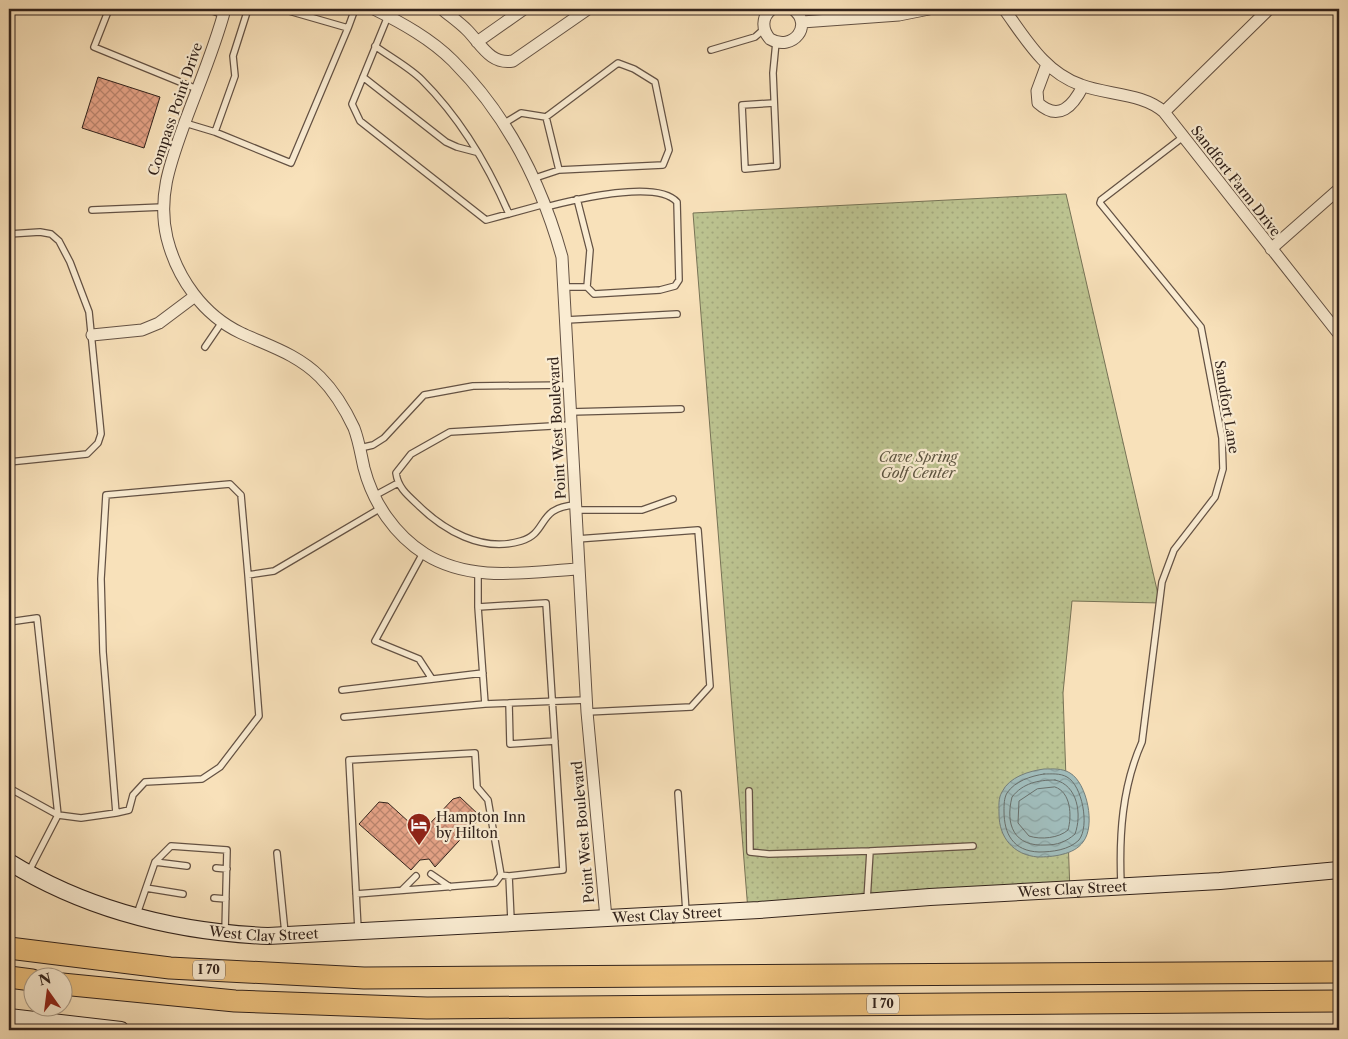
<svg xmlns="http://www.w3.org/2000/svg" width="1348" height="1039" font-family="'Libre Caslon Text',serif">
	<style>
		.park { fill: url(#park-dots); stroke: #777356 }
		.water { fill: url(#water-waves); stroke: #747e7a }
		.lines { fill: none; stroke-linecap: round; stroke-linejoin: round }
		.shore { stroke: #696f6a; stroke-width: 1 }
		.building { fill: url(#building-cross-hatch); stroke: #32231c }
		.lane-casing { stroke: #645244; stroke-width: 8 }
		.street-casing { stroke: #645244; stroke-width: 13 }
		.secondary-casing { stroke: #32231c; stroke-width: 18 }
		.highway-casing { stroke: #32231c; stroke-width: 23 }
		.lane { stroke: #faecd2; stroke-width: 5.5 }
		.street { stroke: #faecd2; stroke-width: 11 }
		.secondary { stroke: #faecd2; stroke-width: 16 }
		.highway { stroke: #ecc07d; stroke-width: 21 }
		.labels { text-anchor: middle; stroke-width: 4.5; stroke-linejoin: round; paint-order: stroke }
		.shield { fill: #faecd2; stroke: #6e5f53; stroke-width: 1 }
		.shield-label { font-size: 12px; font-weight: bold; fill: #32231c }
		.street-label { font-size: 14px; fill: #32231c; stroke: #faecd2 }
		.park-label { font-size: 14px; font-style: italic; fill: #5b533f; stroke: #faecd2 }
		.poi-label { font-size: 14px; fill: #32231c; stroke: #faecd2; text-anchor: start }
	</style>
	<defs>
		<pattern id="park-dots" width="8" height="8" patternUnits="userSpaceOnUse" patternTransform="scale(1.25)"><rect width="8" height="8" fill="#bcc390"/><path d="M2 2h.1M6 6h.1" fill="none" stroke="#a2a77c" stroke-width="1.8" stroke-linecap="round"/></pattern>
		<pattern id="water-waves" width="16" height="10" patternUnits="userSpaceOnUse" patternTransform="scale(1.25)"><rect width="16" height="10" fill="#a0bbb9"/><path d="M0 5q4-4 8 0t8 0" fill="none" stroke="#8aa09e"/></pattern>
		<pattern id="building-cross-hatch" width="8" height="8" patternUnits="userSpaceOnUse" patternTransform="scale(1.25)"><rect width="8" height="8" fill="#e4a286"/><path d="M0 0l8 8M0 8l8-8" fill="none" stroke="#b9846d"/></pattern>
	</defs>
	<rect width="100%" height="100%" fill="#f8e1ba"/>
	<filter id="stains"><feTurbulence type="fractalNoise" baseFrequency=".004" numOctaves="4"/><feColorMatrix values="0 0 0 0 .2 0 0 0 0 .09 0 0 0 0 .02 0 0 0 .5 -.17"/></filter>
	<radialGradient id="worn" r=".72"><stop offset=".6" stop-color="#630" stop-opacity="0"/><stop offset="1" stop-color="#630" stop-opacity=".3"/></radialGradient>
	<path class="park" d="M1066 194 1160 603 1072 601 1063 693 1070 893 748 911 693 213Z"/>
	<path class="water" d="M1044 769C1053 769 1062 768 1070 773 1087 783 1096 826 1083 842 1074 855 1052 857 1038 857 1013 855 999 837 999 814 999 807 998 798 1002 792 1009 777 1029 771 1044 769Z"/>
	<g class="lines">
		<path class="shore" d="M1044 774C1052 774 1060 773 1067 777 1082 785 1090 826 1079 840 1069 850 1052 852 1039 852 1013 851 1004 834 1004 811 1004 805 1004 798 1007 793 1015 781 1031 776 1044 774Z
			M1055 780C1078 785 1082 815 1075 834 1066 842 1057 845 1046 845 1014 847 1005 825 1012 797 1023 783 1038 780 1055 780Z
			M1055 787C1071 792 1072 816 1068 830 1059 838 1041 840 1029 836L1018 823 1019 801 1037 789Z"/>
	</g>
	<path class="building" d="M98 77 160 97 144 148 82 128Z
		M460 797 481 817 435 867 429 859 420 860 411 870 359 824 379 802 388 803 421 833 453 799Z"/>
	<g class="lines">
		<defs>
			<path id="lane" d="M109 9 94 47 197 89
				M207 9 224 15
				M388 16 352 104 360 121 486 220 545 204
				M348 28 355 9
				M375 46C390 57 409 67 422 80 459 117 488 165 509 214
				M711 50 755 37 764 29
				M363 77 446 142 457 147 476 152
				M774 103 742 105 745 169 777 166 773 73 776 42
				M546 117 559 170
				M185 123 215 132 291 163 348 28 282 9
				M503 124 521 113 546 117 618 63 634 69 655 82 669 150 663 165 559 170 535 178
				M215 132 235 76 233 56 248 9
				M577 199 590 250 587 287
				M546 207C574 200 656 179 677 202L679 280 675 286 660 290 594 294 587 287H565
				M92 210 163 207
				M9 234 40 232 51 234 59 241 70 262 89 312 101 434 98 443 87 454 9 462
				M566 320 677 314
				M205 347 222 322
				M570 412 681 409
				M570 425 450 432 411 454 396 473C398 487 406 494 417 504 443 530 482 553 521 541 549 533 536 507 576 505
				M360 448 373 445 384 438 424 395 473 386 568 385
				M374 496 398 483
				M577 510H642L673 499
				M577 539 698 530 710 686 691 707 587 712
				M423 553 375 641 419 659 432 679
				M478 573V607L546 603 563 870 509 876 511 920
				M478 607 485 704 586 700
				M9 622 37 618 58 815 81 818 116 813 103 652 101 579 106 495 230 484 241 495 248 575 274 571 381 508
				M342 690 483 673
				M509 703 510 744 555 741
				M344 717 485 704
				M9 788 58 815 28 873
				M749 791 750 852 769 854 870 851
				M678 793 686 912
				M116 813 129 810 133 795 145 782 202 779 220 767 259 716 248 575
				M277 853 285 933
				M155 862 187 866
				M216 868 227 869
				M431 874 450 887
				M1121 884C1119 835 1122 787 1142 742L1162 582 1174 550 1215 497 1223 469 1222 438 1201 327 1100 203 1101 200 1183 137
				M146 888 183 894
				M402 890 416 876
				M356 894 495 883 501 875
				M214 898 226 899
				M867 900 870 851 973 846
				M137 914 155 862 171 846 227 850 225 932
				M358 929 349 760 475 753 477 787 488 800 501 875 509 876"/>
			<path id="street" d="M225 9C215 47 199 84 185 122 171 161 157 196 167 238 177 278 203 315 241 333 269 346 297 354 320 377 333 390 346 411 354 428 359 441 361 455 364 468 373 503 395 535 425 554 471 583 527 572 578 569
				M374 9C402 23 431 39 453 61 507 115 542 185 562 257L587 712 606 918
				M442 9C450 16 459 22 467 30 481 44 490 65 513 61L588 9
				M772 9C761 17 762 30 770 39 793 52 814 25 793 9
				M1004 9C1026 39 1044 72 1081 85 1107 95 1143 93 1164 112L1339 334
				M802 22 899 15 929 9
				M477 42 524 9
				M1047 64 1037 91 1038 103C1059 122 1073 106 1083 86
				M1164 112 1269 9
				M1271 249 1339 189
				M92 335 142 330 159 323 195 296"/>
			<g id="secondary">
				<path id="s1" d="M9 862C87 910 177 932 268 936L759 910 930 897 1220 881 1339 870"/>
				<path d="M9 1017 121 1030"/>
			</g>
			<path id="highway" d="M9 948 170 968 364 978 1339 972
				M9 977 32 980
				M62 984 235 1001 427 1008 1339 1001"/>
		</defs>
		<use href="#lane" class="lane-casing"/>
		<use href="#street" class="street-casing"/>
		<use href="#secondary" class="secondary-casing"/>
		<use href="#highway" class="highway-casing"/>
		<use href="#lane" class="lane"/>
		<use href="#street" class="street"/>
		<use href="#secondary" class="secondary"/>
		<use href="#highway" class="highway"/>
	</g>
	<defs>
		<symbol id="hotel-pin" viewBox="-11 -11 22 30"><path d="M0 17L-7.5 6A9.5 9.5 0 1 1 7.5 6Z" fill="#8f2418" stroke="#faecd2"/><path d="M-6-4.5h1.5V1H6V5H4.5V3h-9V5H-6ZM-4 0a1.8 1.8 0 1 1 3.6 0ZM.5 0V-2.5h3Q6-2.5 6 0Z" fill="#fff"/></symbol>
	</defs>
	<g fill-rule="evenodd">
		<use href="#hotel-pin" x="405" y="811" width="28" height="38"/>
	</g>
	<g class="labels">
		<g class="shield">
			<rect x="193" y="960.5" width="32" height="19" rx="4"/>
			<rect x="867" y="994.5" width="32" height="19" rx="4"/>
		</g>
		<g class="shield-label">
			<text x="209" y="974">I 70</text>
			<text x="883" y="1008">I 70</text>
		</g>
		<g class="street-label">
			<text transform="translate(175 109) rotate(-71)" y="5">Compass Point Drive</text>
			<text transform="translate(1236 181) rotate(52)" y="5">Sandfort Farm Drive</text>
			<text transform="translate(1227 407) rotate(81)" y="5">Sandfort Lane</text>
			<text transform="translate(557 428) rotate(-93)" y="5">Point West Boulevard</text>
			<text transform="translate(583 832) rotate(-95)" y="5">Point West Boulevard</text>
			<text dy="5" stroke="none"><textPath href="#s1" startOffset="1078">West Clay Street</textPath></text>
			<text dy="5" stroke="none"><textPath href="#s1" startOffset="672">West Clay Street</textPath></text>
			<text dy="5" stroke="none"><textPath href="#s1" startOffset="268">West Clay Street</textPath></text>
		</g>
		<g class="park-label">
			<text x="918" y="462">Cave Spring<tspan x="918" dy="16">Golf Center</tspan></text>
		</g>
		<g class="poi-label">
			<text x="436" y="822">Hampton Inn<tspan x="436" dy="16">by Hilton</tspan></text>
		</g>
	</g>
	<rect width="1348" height="1039" fill="none" stroke="#f8e1ba" stroke-width="30"/>
	<rect x="10" y="10" width="1328" height="1019" fill="none" stroke="#32231c" stroke-width="2.5"/>
	<rect x="15" y="15" width="1318" height="1009" fill="none" stroke="#32231c"/>
	<g transform="translate(48 992) rotate(346)"><circle r="24" fill="#faecd2" stroke="#aa9c89"/>
	<path d="M0-4L9 19L0 12L-9 19Z" fill="#8f2418"/>
	<text y="-8" font-size="14" font-weight="bold" text-anchor="middle" fill="#32231c">N</text>
	</g>
	<rect width="100%" height="100%" filter="url(#stains)"/>
	<rect width="100%" height="100%" fill="url(#worn)"/>
</svg>
